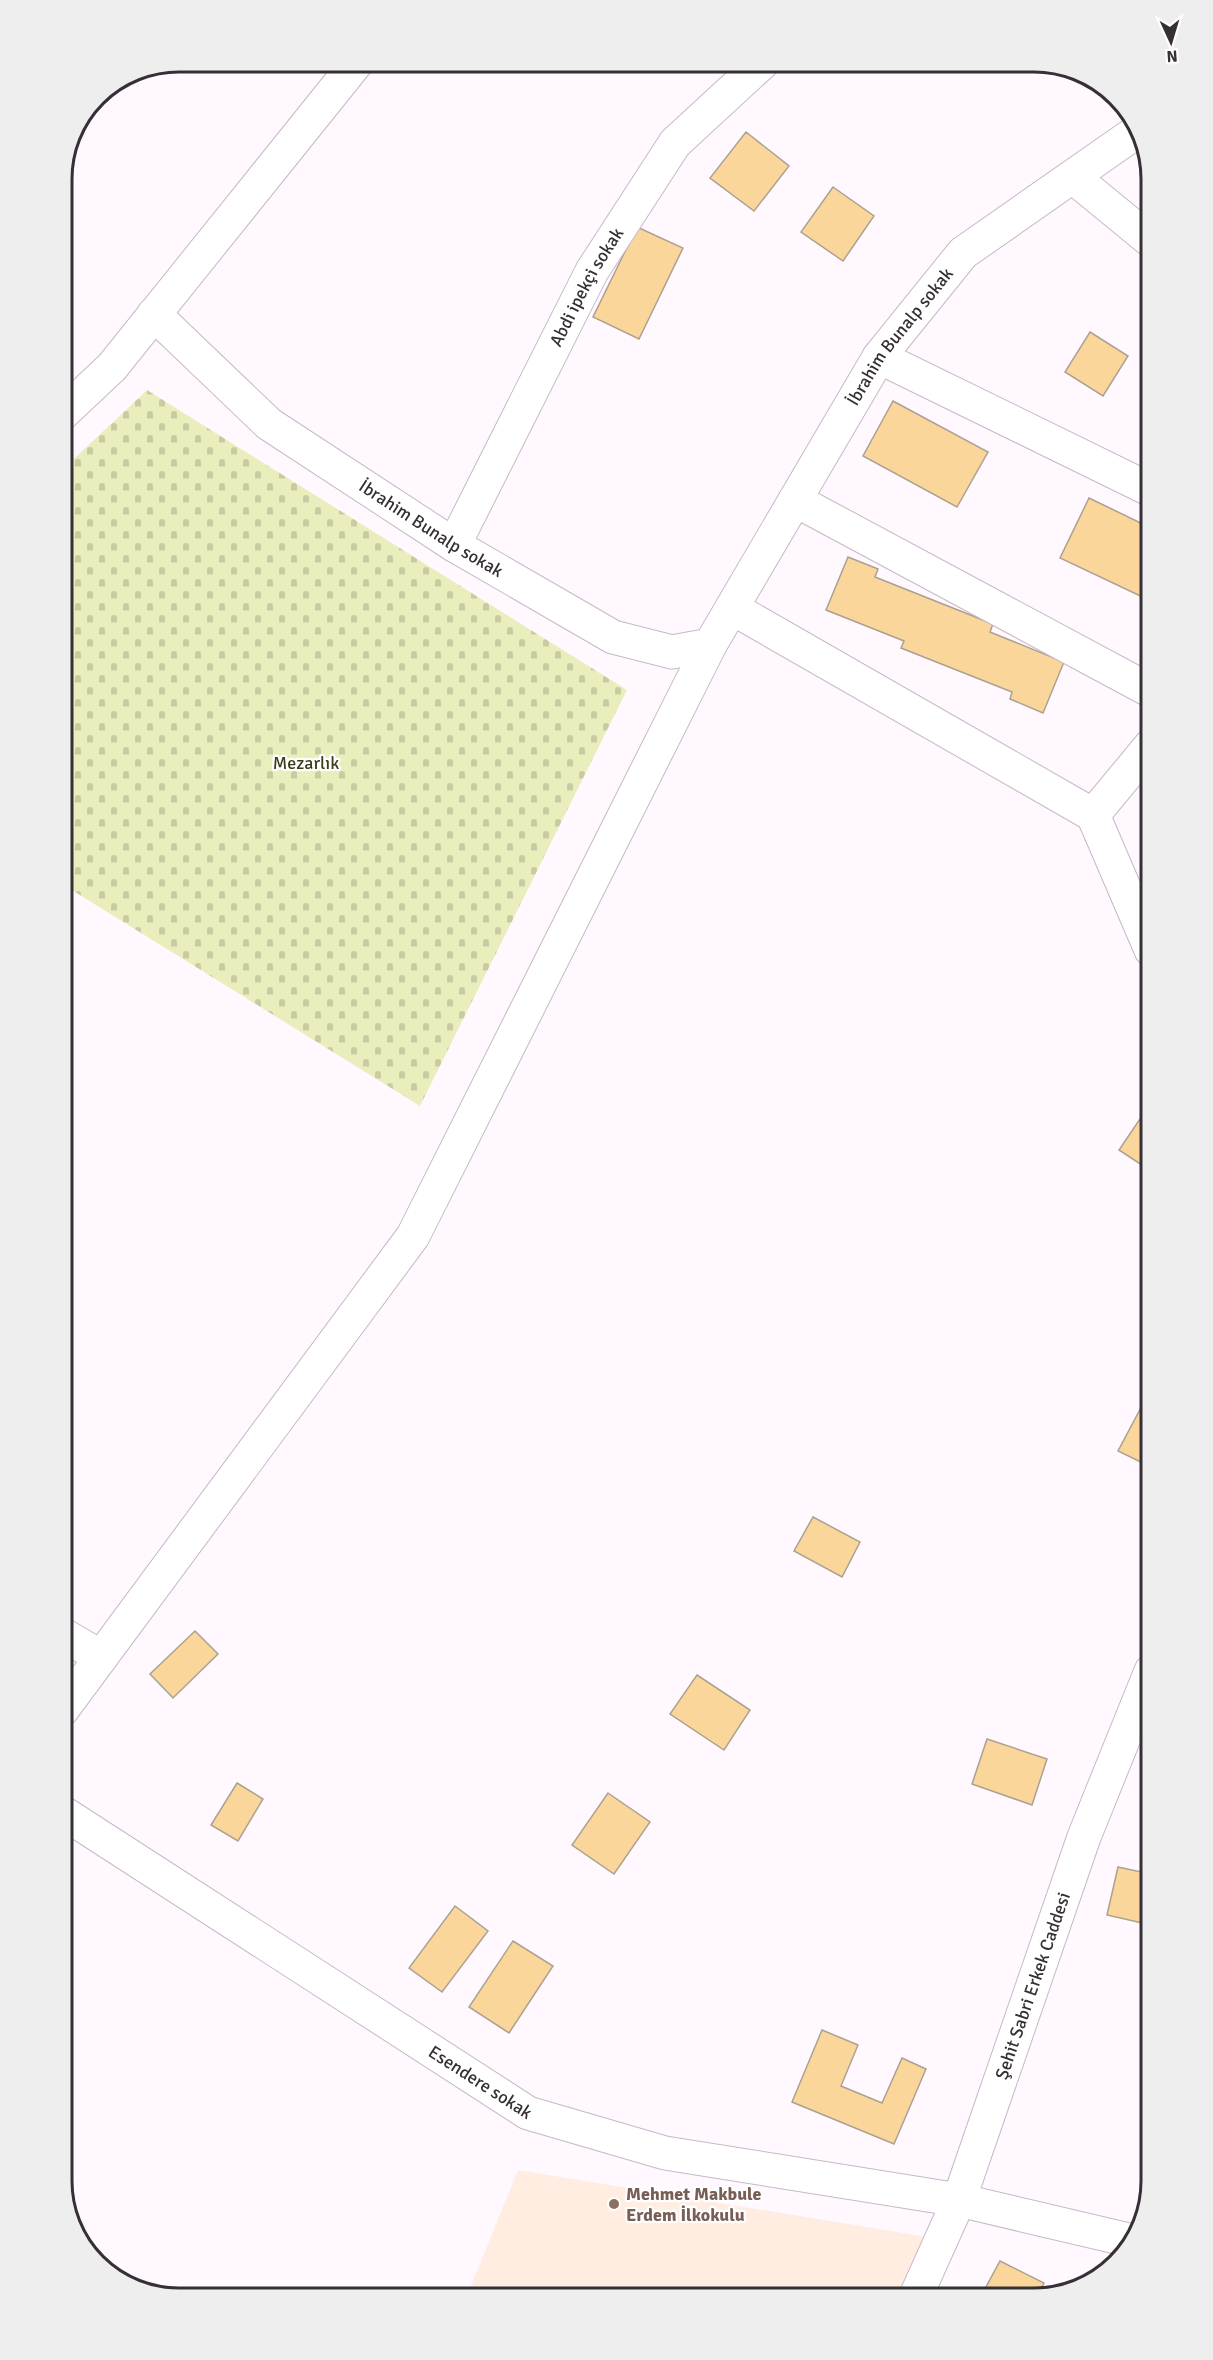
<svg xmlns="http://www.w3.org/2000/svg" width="1213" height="2360" font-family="Signika,sans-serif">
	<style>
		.education { fill: #ffede2 }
		.cemetery { fill: url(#cemetery-stones) }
		.building { fill: #fad69b; stroke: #aca191; stroke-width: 1.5 }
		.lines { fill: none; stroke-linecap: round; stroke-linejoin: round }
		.street-casing { stroke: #c7b8c6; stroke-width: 35 }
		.street { stroke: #fff; stroke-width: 33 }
		.education-dot { fill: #8d6e63; stroke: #fff; stroke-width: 2 }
		.labels { text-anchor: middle; stroke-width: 4.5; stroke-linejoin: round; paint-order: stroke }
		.street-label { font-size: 18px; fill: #363036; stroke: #fff }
		.park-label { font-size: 18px; fill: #3b3c18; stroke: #fff }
		.education-label { font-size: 18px; font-weight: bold; fill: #785e54; stroke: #fff; text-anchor: start }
		.rim { fill: none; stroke: #363036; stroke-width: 3 }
	</style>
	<defs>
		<pattern id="cemetery-stones" width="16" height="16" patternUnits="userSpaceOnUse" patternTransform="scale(1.5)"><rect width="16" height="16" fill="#eaeebd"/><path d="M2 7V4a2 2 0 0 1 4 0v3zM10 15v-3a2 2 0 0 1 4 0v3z" fill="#c9cca3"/></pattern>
	</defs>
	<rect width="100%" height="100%" fill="#fff9ff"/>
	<path class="education" d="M518 2170 928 2237 896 2298H466Z"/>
	<path class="cemetery" d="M147 390 627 690 420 1106 62 884V470Z"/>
	<path class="building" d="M746 132 789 166 754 211 710 178Z
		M833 187 874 216 843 261 801 232Z
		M637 227 683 248 639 339 593 317Z
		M1090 332 1128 356 1103 396 1065 372Z
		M893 401 988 452 957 507 863 456Z
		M1089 498 1151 528V601L1060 558Z
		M848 557 878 569 875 577 993 624 990 632 1064 662 1043 713 1010 699 1012 692 901 648 904 641 826 610Z
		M1144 1113 1151 1118V1171L1119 1150Z
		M1144 1402 1151 1406V1467L1118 1451Z
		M813 1517 860 1542 842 1577 794 1551Z
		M195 1631 218 1654 173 1698 150 1674Z
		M697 1675 750 1710 724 1750 670 1714Z
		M987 1739 1047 1759 1032 1805 972 1784Z
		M237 1783 263 1799 238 1841 211 1825Z
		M608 1793 650 1822 614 1874 572 1845Z
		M1118 1867 1151 1874V1925L1107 1915Z
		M455 1906 488 1931 442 1992 409 1968Z
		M513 1941 553 1966 509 2033 469 2007Z
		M822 2030 858 2045 841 2086 882 2103 902 2058 926 2069 894 2144 792 2102Z
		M1000 2261 1044 2283 1036 2298H980Z"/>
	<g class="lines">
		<defs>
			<g id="street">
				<path d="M1073 177 1151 241"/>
				<path id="s1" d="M154 314 269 424 454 545 613 637 672 652 710 645 879 357 963 253 1139 130"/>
				<path d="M879 357 1151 490"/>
				<path d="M62 414 112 367 357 62"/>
				<path d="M795 500 1151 691"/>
				<path id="s2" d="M454 545 592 271 675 143 763 62"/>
				<path d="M732 608 1093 815 1151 745"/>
				<path d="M1093 815 1151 950"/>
				<path d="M62 1634 101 1657"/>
				<path d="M62 1710 413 1236 710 645"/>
				<path id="s3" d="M62 1812 528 2113 665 2153 959 2200 1133 2241"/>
				<path id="s4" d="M915 2298 959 2200 1084 1837 1151 1671"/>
			</g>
		</defs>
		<use href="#street" class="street-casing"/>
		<use href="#street" class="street"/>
	</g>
	<circle class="education-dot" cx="614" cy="2204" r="6"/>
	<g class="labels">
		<g class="street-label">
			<text dy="6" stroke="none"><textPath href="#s2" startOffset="290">Abdi ipekçi sokak</textPath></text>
			<text dy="6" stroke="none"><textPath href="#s1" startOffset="1026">İbrahim Bunalp sokak</textPath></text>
			<text dy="6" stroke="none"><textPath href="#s1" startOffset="352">İbrahim Bunalp sokak</textPath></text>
			<text dy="6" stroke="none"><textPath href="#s4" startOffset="334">Şehit Sabri Erkek Caddesi</textPath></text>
			<text dy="6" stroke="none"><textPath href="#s3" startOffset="498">Esendere sokak</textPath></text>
		</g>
		<g class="park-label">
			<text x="306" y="769">Mezarlık</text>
		</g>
		<g class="education-label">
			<text x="626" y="2200">Mehmet Makbule<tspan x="626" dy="21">Erdem İlkokulu</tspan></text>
		</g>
	</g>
	<path d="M0 0H1213V2360H0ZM179 72H1034A107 107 0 0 1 1141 179V2181A107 107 0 0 1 1034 2288H179A107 107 0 0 1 72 2181V179A107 107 0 0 1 179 72Z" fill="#efeeef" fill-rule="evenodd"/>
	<path class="rim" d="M179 72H1034A107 107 0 0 1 1141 179V2181A107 107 0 0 1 1034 2288H179A107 107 0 0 1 72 2181V179A107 107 0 0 1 179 72Z"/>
	<g transform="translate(1171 42) rotate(176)" stroke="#ffffff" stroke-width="4.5" paint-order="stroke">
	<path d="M0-4.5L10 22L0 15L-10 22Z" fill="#363036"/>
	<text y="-9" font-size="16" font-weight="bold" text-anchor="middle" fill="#363036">N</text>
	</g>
</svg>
